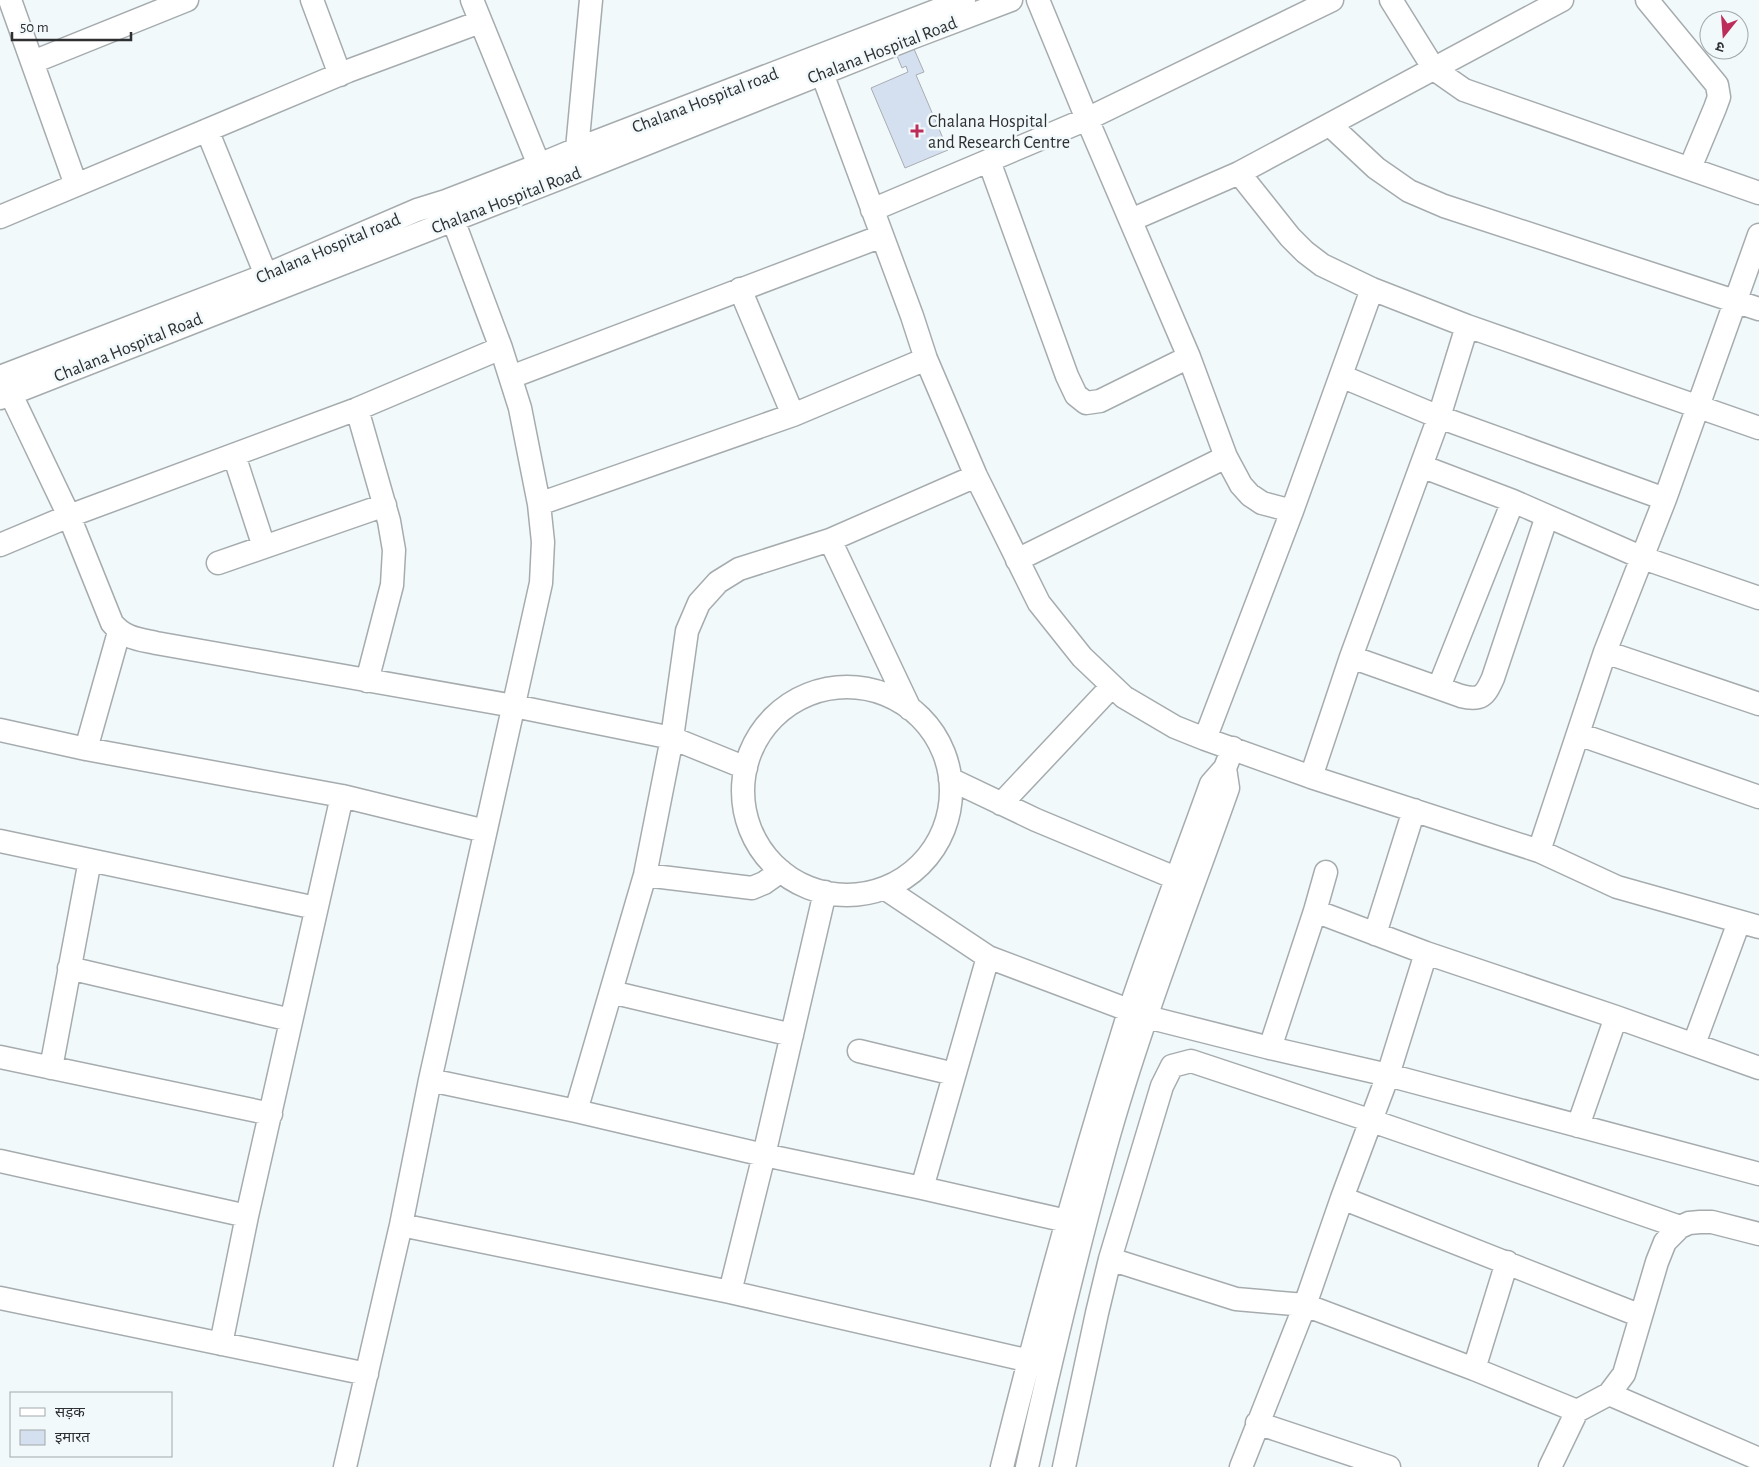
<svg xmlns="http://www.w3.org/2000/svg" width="1759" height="1467" font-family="'Alegreya Sans','Noto Sans Devanagari',sans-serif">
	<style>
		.building { fill: #d4e0ef; stroke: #a9adb2 }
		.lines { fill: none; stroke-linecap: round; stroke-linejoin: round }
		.minor-casing { stroke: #a6acae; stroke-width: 25 }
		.minor { stroke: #fff; stroke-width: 22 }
		.poi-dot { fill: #bc2d5a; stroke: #f2f9fb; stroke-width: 2 }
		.labels { text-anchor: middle; stroke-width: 5; stroke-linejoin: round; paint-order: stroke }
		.street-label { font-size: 18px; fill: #2d2f30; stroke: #f2f9fb }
		.poi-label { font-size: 18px; fill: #2d2f30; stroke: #f2f9fb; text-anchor: start }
	</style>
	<rect width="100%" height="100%" fill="#f2f9fb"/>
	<path class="building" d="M914 49 924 72 916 75 948 150 905 168 871 88 908 72 906 66 902 68 897 56Z"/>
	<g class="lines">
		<defs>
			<path id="minor" d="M10 0 76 185
				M312 0 340 75
				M472 0 539 165
				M1038 0 1087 119 1189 357 1226 457 1241 485 1250 495 1262 503 1292 511
				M1391 0 1434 69 1464 90 1759 193
				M1647 0 1717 85 1719 97 1715 108 1690 168
				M816 57 912 316 926 359 976 476 1039 603 1082 657 1124 697 1175 727 1205 739 1311 777 1539 851 1617 887 1759 927
				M33 62 187 0
				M1330 125 1376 168 1409 191 1444 206 1759 309
				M207 130 266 275
				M577 149 591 0
				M989 161 1067 376 1076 395 1086 403 1100 401 1189 357
				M1239 173 1290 237 1305 252 1322 265 1372 289 1467 326 1759 428
				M872 210 1087 119 1332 0
				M0 217 348 71 480 22
				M1131 220 1239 173 1562 0
				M740 289 793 415
				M1341 376 1439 417 1665 499
				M0 377 266 275 417 210 446 201 539 165 577 149 964 0
				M511 377 882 236
				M4 380 69 516 112 623C124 638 138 639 156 643L514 706 672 738 746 768
				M0 398 563 177 911 38 1011 0
				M234 455 264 547
				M1421 466 1513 501 1643 558 1759 598
				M539 504 793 415 926 359
				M830 540 910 709
				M0 545 69 516 357 409
				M1017 560 1226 457
				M218 563 385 505
				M1605 652 1759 704
				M1351 657 1461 696C1481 701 1485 696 1493 678L1547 516
				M367 681 392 585 394 550 389 521 357 409 501 348
				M1439 687 1513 501
				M743 791a104 104 0 1 1 208 0a104 104 0 1 1-208 0Z
				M0 730 86 749 342 796 247 1216 221 1344
				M1578 734 1759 797
				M1205 739 1292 511 1372 289
				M86 749 119 632
				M1311 777 1351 657 1439 417 1467 326
				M950 779 1036 820 1190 884
				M342 796 485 831
				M1001 804 1112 686
				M0 841 316 908
				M1539 851 1605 652 1665 499 1759 235
				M645 875 752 888 764 883 781 871
				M886 889 988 957 1147 1017 1270 1048 1388 1075 1759 1174
				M1315 911 1426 953 1616 1017 1759 1068
				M1375 934 1414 810
				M69 968 291 1020
				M611 992 792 1035
				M1694 1044 1739 922
				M1270 1048 1315 911 1326 872
				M859 1051 954 1074
				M0 1057 271 1114
				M51 1068 90 860
				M430 1080 576 1111 764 1155 922 1188 1080 1224
				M576 1111 645 875 672 738 687 631 699 603 718 582 739 569 830 540 976 476
				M1578 1126 1616 1017
				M0 1161 247 1216
				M922 1188 988 957
				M1342 1198 1641 1316
				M401 1225 730 1292 1043 1364
				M1110 1259 1236 1299 1305 1305 1474 1369 1577 1411
				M730 1292 764 1155 825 892
				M0 1298 367 1374
				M1474 1369 1507 1262
				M1609 1394 1759 1459
				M1257 1423 1389 1467
				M345 1467 401 1225 430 1080 541 583 543 542 539 504 520 408 501 348 446 201
				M1002 1467C1040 1314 1082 1162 1129 1012 1154 936 1184 860 1211 784L1225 768 1233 748
				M1027 1467C1051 1360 1076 1254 1105 1149 1139 1026 1186 907 1228 788L1225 768
				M1064 1467 1097 1313 1110 1259 1162 1086 1172 1066 1191 1061 1372 1121 1680 1227
				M1241 1467 1305 1305 1342 1198 1388 1075 1426 953
				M1550 1467 1577 1411 1609 1394 1624 1374 1657 1262 1665 1242 1680 1227 1689 1223 1700 1222H1712L1759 1234"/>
		</defs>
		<use href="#minor" class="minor-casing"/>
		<use href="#minor" class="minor"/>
	</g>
	<path class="poi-dot" d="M914.5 123.5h5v5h5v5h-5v5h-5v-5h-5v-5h5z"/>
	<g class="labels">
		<g class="street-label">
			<text transform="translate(882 50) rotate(-21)" y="6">Chalana Hospital Road</text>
			<text transform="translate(705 100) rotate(-21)" y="6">Chalana Hospital road</text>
			<text transform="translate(506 200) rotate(-21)" y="6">Chalana Hospital Road</text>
			<text transform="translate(328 248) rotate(-23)" y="6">Chalana Hospital road</text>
			<text transform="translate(128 347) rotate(-22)" y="6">Chalana Hospital Road</text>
		</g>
		<g class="poi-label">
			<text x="928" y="127">Chalana Hospital<tspan x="928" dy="21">and Research Centre</tspan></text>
		</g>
	</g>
	<rect x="10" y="1392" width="162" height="65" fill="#f2f9fb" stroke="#a3a8aa"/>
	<rect x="20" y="1408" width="25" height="8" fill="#ffffff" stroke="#a3a8aa"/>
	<text x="55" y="1417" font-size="15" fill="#2d2f30">सड़क</text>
	<rect x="20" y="1430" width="25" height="15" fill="#d4e0ef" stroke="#a3a8aa"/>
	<text x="55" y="1442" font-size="15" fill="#2d2f30">इमारत</text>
	<g transform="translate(1724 35) rotate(197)"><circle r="24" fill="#f2f9fb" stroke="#a3a8aa"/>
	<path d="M0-4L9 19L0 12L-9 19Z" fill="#bc2d5a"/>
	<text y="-8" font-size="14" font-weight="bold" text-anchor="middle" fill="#2d2f30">उ</text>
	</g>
	<path d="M12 32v8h119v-8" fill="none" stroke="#2d2f30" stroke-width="2.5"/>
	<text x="20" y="32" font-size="15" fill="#2d2f30" stroke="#f2f9fb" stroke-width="4" paint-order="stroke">50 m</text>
</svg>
